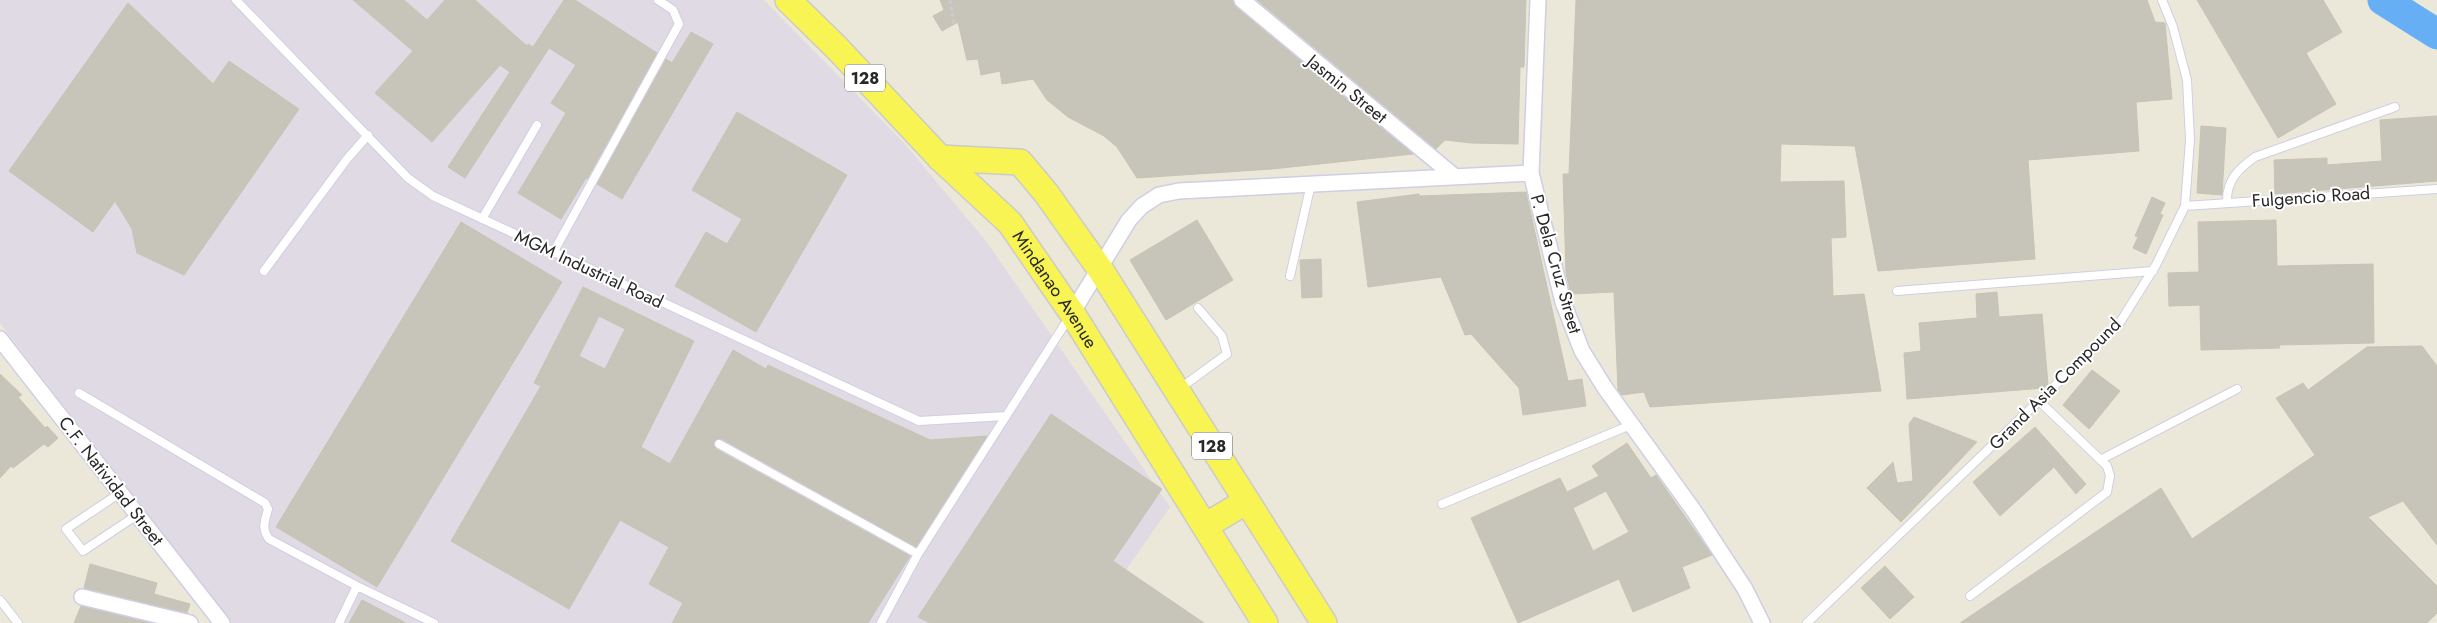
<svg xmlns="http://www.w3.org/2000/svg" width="2437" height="623" font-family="Jost,sans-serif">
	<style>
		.industrial { fill: #dfdae4 }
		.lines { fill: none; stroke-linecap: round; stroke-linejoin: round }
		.river { stroke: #66aff4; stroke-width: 31 }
		.building { fill: #c7c4b9; stroke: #c7c4b3; fill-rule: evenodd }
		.service-casing { stroke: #cfcee3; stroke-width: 10 }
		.minor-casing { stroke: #cfcee3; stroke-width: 18 }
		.primary-casing { stroke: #cbcbcb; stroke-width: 28 }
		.path { stroke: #cbcbcb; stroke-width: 3; stroke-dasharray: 4 2.5; stroke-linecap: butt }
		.service { stroke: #fff; stroke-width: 8 }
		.minor { stroke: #fff; stroke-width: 15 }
		.primary { stroke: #f7f453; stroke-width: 25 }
		.labels { text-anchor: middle; stroke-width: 4; stroke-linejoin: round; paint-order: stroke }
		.shield { fill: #fff; stroke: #686868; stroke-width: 1 }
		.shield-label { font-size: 16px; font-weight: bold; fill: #282828 }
		.street-label { font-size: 18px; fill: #282828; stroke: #fff }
	</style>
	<rect width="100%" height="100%" fill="#ece8d9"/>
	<path class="industrial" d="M0 0H764L904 143 986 241 1170 507 1089 623H231L0 323Z"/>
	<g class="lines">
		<path class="river" d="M2383 0 2437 34"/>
	</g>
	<path class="building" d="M353 0H404L427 20 445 0H475L527 46 528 44 533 47 564 0H575L657 53 587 179 586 178 561 219 518 193 566 113 551 103 576 65 549 48 465 178 448 167 510 72 500 65 432 142 375 93 413 51Z
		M940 0H1233L1236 7 1413 154 1272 169 1137 178 1117 147 1104 136 1068 117 1047 100 1033 79 1002 84 1000 71 981 75 978 59 967 60 958 22 942 31 933 16 944 10Z
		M1257 0H1526L1524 67H1520L1518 144 1471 143 1445 140 1436 149Z
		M1576 0H2147L2155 22 2165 23 2172 99 2136 102 2139 151 2028 160 2035 259 1878 271 1855 146 1781 144 1780 182 1844 181 1846 237 1831 238 1833 296 1864 294 1881 391 1650 407 1644 392 1622 395 1618 390 1614 292 1571 294 1566 273 1563 174H1569Z
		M2197 0H2323L2342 32 2306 53 2336 104 2278 138Z
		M128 3 213 84 229 61 299 109 184 275 137 253 132 229 115 201 93 232 9 171Z
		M691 32 713 44 622 199 597 184 666 59 672 63Z
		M737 112 847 175 756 332 675 286 706 232 727 244 742 219 692 190Z
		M2437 116V181L2275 194 2274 160 2327 158V165L2382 161 2380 120Z
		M2201 126 2226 128 2222 195 2197 193Z
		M1526 192 1568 381 1582 379 1586 406 1523 415 1519 388 1471 334 1465 335 1441 277 1368 287 1357 202 1419 194V196Z
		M2152 197 2165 203 2160 214 2163 215 2146 254 2133 248 2138 237 2135 236Z
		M1197 220 1233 280 1166 320 1130 260Z
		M2276 220 2277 266 2373 264 2374 343 2279 345 2280 348 2201 350 2200 305 2169 306 2168 273 2199 272 2198 222Z
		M461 222 562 282 377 587 276 527Z
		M1321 259 1322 297 1302 298 1300 260Z
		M583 287 694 341 641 447 670 464 733 350 766 369 768 365 930 440 987 436 916 547 722 439 714 441 716 449 910 556 868 623H672L683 603 649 584 669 547 620 520 569 609 451 541 541 386 534 383ZM599 316 625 329 605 369 579 356Z
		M1997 292 1999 317 2042 314 2048 385 2044 388 1907 399 1904 353 1921 351 1919 323 1977 318 1976 294Z
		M2422 346 2437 366V545L2403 501 2368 517 2437 586V613L2427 623H1960L2161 488 2192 539 2315 455 2276 398 2303 383 2308 390 2367 347Z
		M2092 370 2120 391 2089 429 2063 405Z
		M0 374 22 395 18 397 45 428 47 426 58 438 48 447 44 444 13 468 11 466 0 478Z
		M1051 414 1162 489 1113 561 1204 623H930L918 617Z
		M1914 417 1977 442 1901 522 1867 488 1893 462 1897 483 1913 481 1909 424Z
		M2035 427 2086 484 2076 494 2054 467 2000 516 1973 482Z
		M1627 443 1651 478 1656 475 1712 555 1682 567 1690 588 1633 612 1619 579 1518 623 1471 518 1560 478 1567 492 1599 476 1592 466ZM1606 491 1629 532 1593 551 1573 508Z
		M90 564 157 583 154 594 190 604 187 613 84 588Z
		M1885 566 1914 597 1890 619 1861 588Z
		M362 600 406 623H349Z
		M81 606 150 623H74Z"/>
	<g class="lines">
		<defs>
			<path id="service" d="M236 0 408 178 433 196 919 421 1006 416
				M2227 203C2226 181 2238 169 2255 157L2395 107
				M2185 206 2437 189
				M482 219 537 125
				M553 253 679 24 673 10 658 0
				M264 271 347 159 368 135
				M1290 276 1311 184
				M1897 291 2153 271
				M1179 389 1227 354 1222 336 1198 308
				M79 393 265 503 268 509C265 521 261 528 269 539L357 586 434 623
				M719 444 918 554
				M2100 460 2237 389
				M120 493 66 529 83 551 137 515
				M1442 504 1633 424
				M1970 596 2107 492 2110 476 2107 466 2039 401
				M0 600 18 623
				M339 623 357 586
				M881 623 918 554 1070 316
				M1807 623 2119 324 2156 265 2185 206 2190 140 2187 80 2173 27 2162 0"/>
			<path id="minor" d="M1242 0 1454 176
				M1538 0 1531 173 1563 302 1582 351 1605 388 1694 511 1745 589 1762 623
				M1072 313 1129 220 1142 206 1159 195 1179 191 1531 173
				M0 339 222 623
				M82 597 190 623"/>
			<g id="primary">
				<path id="s1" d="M788 0 837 48 940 158 1010 223 1072 313 1265 623"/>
				<path d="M940 158 1020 162 1046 193 1100 269 1324 623"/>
				<path d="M1205 526 1247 501"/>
			</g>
		</defs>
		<use href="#service" class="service-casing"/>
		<use href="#minor" class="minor-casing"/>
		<use href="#primary" class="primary-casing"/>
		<path class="path" d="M950 0 954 24"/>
		<use href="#service" class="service"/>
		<use href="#minor" class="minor"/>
		<use href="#primary" class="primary"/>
	</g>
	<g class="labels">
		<g class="shield">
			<rect x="845" y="64.5" width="40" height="27" rx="4"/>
			<rect x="1192" y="432.5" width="40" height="27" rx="4"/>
		</g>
		<g class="shield-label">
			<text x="865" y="84">128</text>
			<text x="1212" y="452">128</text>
		</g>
		<g class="street-label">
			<text transform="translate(1347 89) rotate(39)" y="6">Jasmin Street</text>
			<text transform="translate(2311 197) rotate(-4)" y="6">Fulgencio Road</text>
			<text transform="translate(1556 264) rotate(74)" y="6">P. Dela Cruz Street</text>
			<text transform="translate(589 269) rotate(25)" y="6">MGM Industrial Road</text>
			<text dy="6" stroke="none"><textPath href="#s1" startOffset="395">Mindanao Avenue</textPath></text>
			<text transform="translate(2055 384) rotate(-45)" y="6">Grand Asia Compound</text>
			<text transform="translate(111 481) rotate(52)" y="6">C.F. Natividad Street</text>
		</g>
	</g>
</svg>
